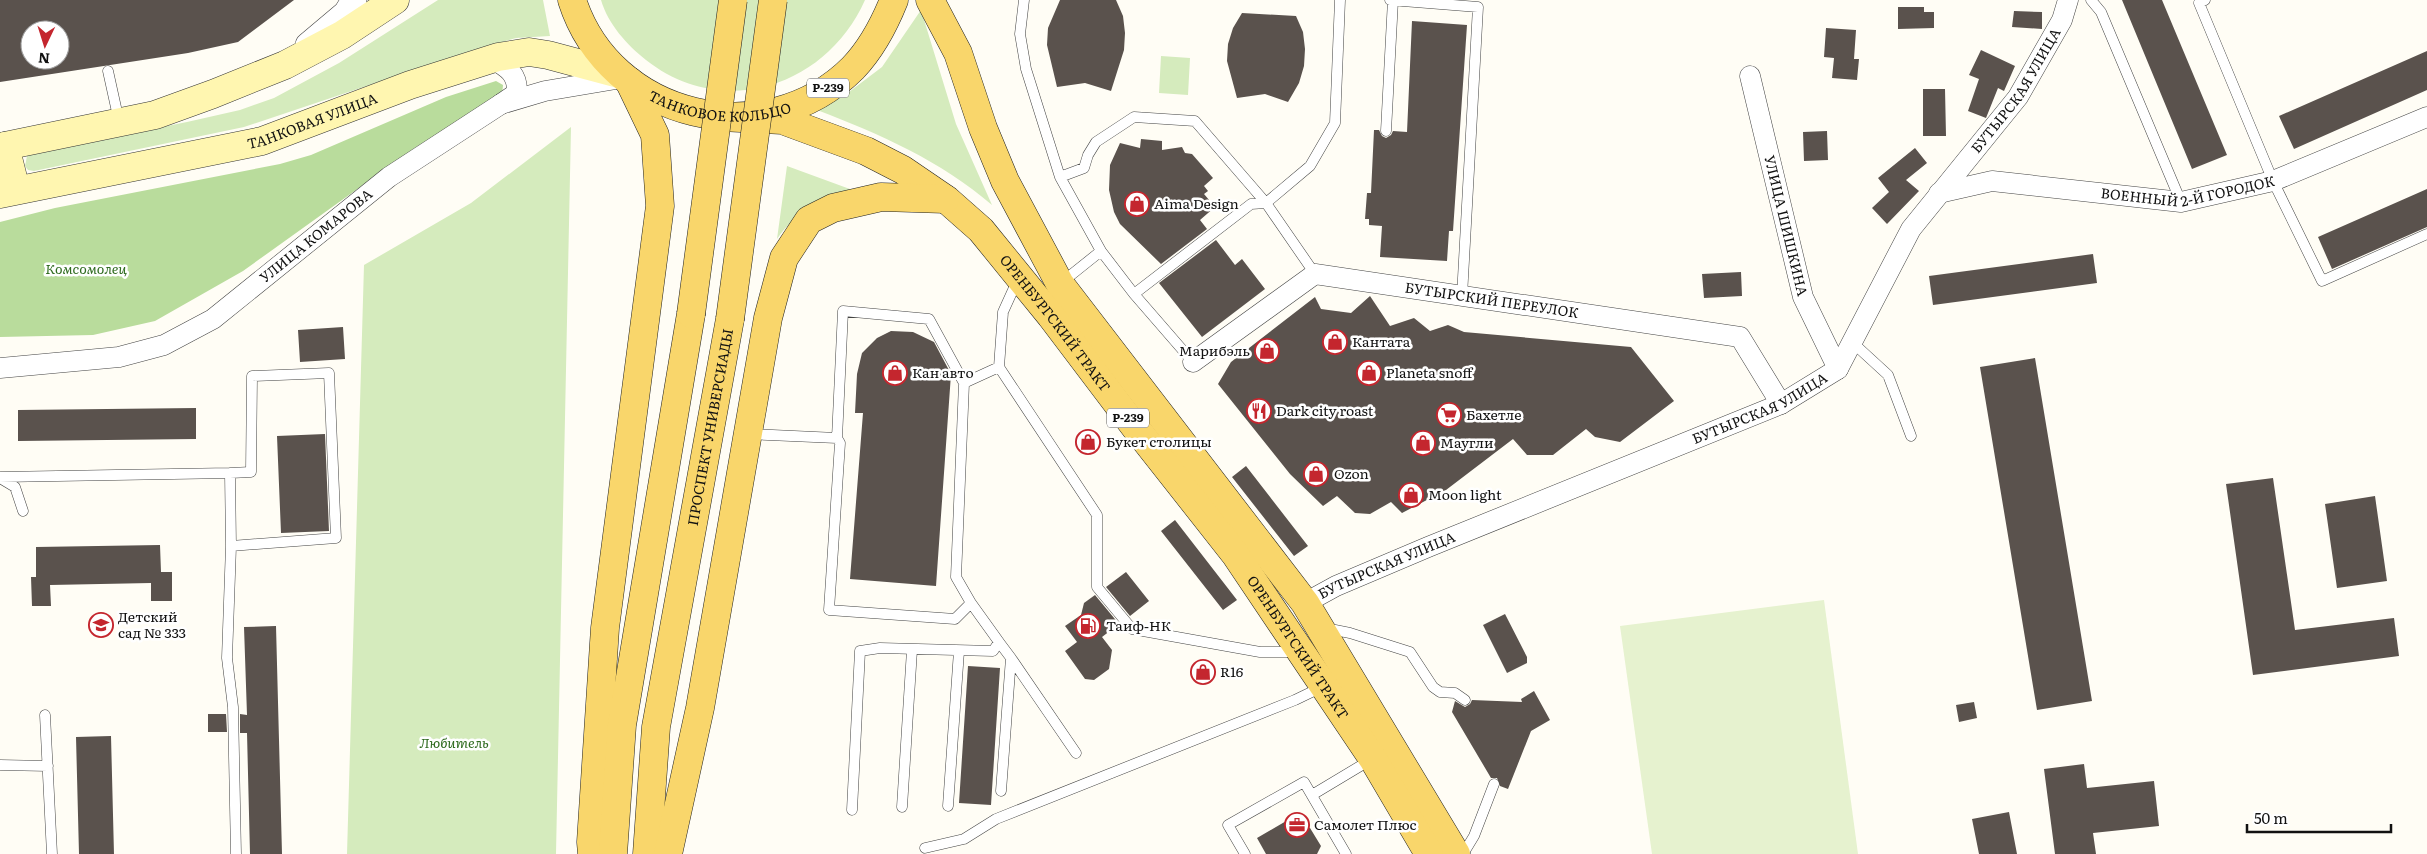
<svg xmlns="http://www.w3.org/2000/svg" width="2427" height="854" font-family="Literata,serif">
	<style>
		.green { fill: #d5ebbd }
		.forest { fill: #b9dc9c }
		.pitch { fill: #e6f2cf }
		.building { fill: #5a524d; fill-rule: evenodd }
		.lines { fill: none; stroke-linecap: round; stroke-linejoin: round }
		.service-casing { stroke: #444; stroke-width: 11 }
		.minor-casing { stroke: #444; stroke-width: 21 }
		.tertiary-casing { stroke: #444; stroke-width: 26 }
		.secondary-casing { stroke: #333; stroke-width: 29 }
		.primary-casing { stroke: #222; stroke-width: 29 }
		.service { stroke: #fff; stroke-width: 10 }
		.minor { stroke: #fff; stroke-width: 20 }
		.tertiary { stroke: #fff; stroke-width: 25 }
		.secondary { stroke: #fff6b0; stroke-width: 28 }
		.primary { stroke: #f9d66b; stroke-width: 28 }
		.primary-bridge-casing { stroke: #222; stroke-width: 29; stroke-linecap: butt }
		.primary-bridge { stroke: #f9d66b; stroke-width: 28 }
		.labels { text-anchor: middle; stroke-width: 5; stroke-linejoin: round; paint-order: stroke }
		.shield { fill: #fff; stroke: #585858; stroke-width: 1 }
		.shield-label { font-size: 12px; font-weight: bold; fill: #111 }
		.street-label { font-size: 14px; fill: #111; stroke: #fff }
		.poi-label { font-size: 14px; fill: #111; stroke: #fff; text-anchor: start }
		.park-label { font-size: 14px; font-style: italic; fill: #2f6b1f; stroke: #fff }
	</style>
	<rect width="100%" height="100%" fill="#fffdf5"/>
	<path class="green" d="M438 0H543L550 36 516 38 465 53 244 127 34 171 28 170 25 166 27 156 32 153 187 122 240 110 274 98 339 63Z
		M601 0H865C827 86 723 121 646 60 627 45 608 24 601 0Z
		M921 10 956 124 992 205C941 161 880 134 817 110L845 95 882 67Z
		M1161 56 1190 58 1188 95 1159 93Z
		M571 127 556 854H347L364 265 471 203Z
		M787 166 858 192C824 203 798 208 777 239Z"/>
	<path class="forest" d="M496 81 503 85 502 96 416 147 243 271 155 321 93 335 0 337V222L55 208 280 164 311 155 446 97Z"/>
	<path class="pitch" d="M1824 600 1858 854H1652L1620 626Z"/>
	<path class="building" d="M0 0H294L238 42 188 53 0 82ZM30 30H60V60H30Z
		M1060 0H1116L1123 16 1125 33 1124 50 1111 91 1085 83 1057 87 1047 45 1048 28Z
		M2122 0H2162L2227 155 2192 169Z
		M1898 7H1924V12H1934V28L1898 29Z
		M2014 11 2042 12V29L2012 27Z
		M1242 13 1296 16 1303 32 1305 49 1304 66 1299 83 1288 102 1265 94 1237 98 1227 61 1228 44 1233 28Z
		M1412 21 1467 25 1453 231H1449L1447 261 1380 257 1382 226 1369 225V219H1365L1367 193H1371L1374 130H1379L1382 136 1386 138 1391 135 1393 131 1407 132Z
		M1826 28 1856 30 1854 59H1859L1857 80 1832 78 1834 58 1824 57Z
		M1981 50 2015 66 2004 91 1998 88 1986 118 1968 111 1979 79 1969 75Z
		M2427 51V90L2294 149 2279 116Z
		M1923 89H1945L1946 136H1923Z
		M1827 131 1828 160 1804 161 1803 132Z
		M1141 139 1162 141V150L1182 147 1185 153 1192 154 1213 178 1204 186 1208 191 1204 194 1215 207 1200 220 1207 229 1161 264 1120 224 1114 212 1109 190 1110 165 1120 143 1140 148Z
		M1915 148 1927 163 1906 180 1919 191 1887 224 1872 208 1889 192 1878 178Z
		M2427 189V227L2332 269 2318 237Z
		M1216 240 1235 265 1242 259 1265 289 1202 337 1159 283Z
		M2093 254 2097 283 1933 305 1929 276Z
		M1741 272 1742 296 1704 298 1702 274Z
		M1370 296 1390 326 1414 318 1430 331 1448 325 1464 332 1631 347 1674 401 1620 442 1595 437 1586 429 1553 455H1527L1513 439 1446 490 1402 513 1391 502 1370 514 1355 513 1337 496 1323 506 1290 474 1218 384 1231 362 1315 297 1321 309 1351 313Z
		M343 327 345 359 300 362 298 330Z
		M891 331 913 332 934 342 951 374 936 586 850 579 863 413H855L857 374 862 353 877 338Z
		M2035 358 2092 701 2037 710 1980 367Z
		M196 408V439L18 441V410Z
		M325 434 329 531 281 533 277 436Z
		M1246 466 1308 546 1294 556 1232 477Z
		M2273 478 2295 630 2394 618 2399 656 2253 675 2226 484Z
		M2375 496 2387 581 2337 588 2325 504Z
		M1175 520 1237 600 1223 610 1161 531Z
		M160 545 161 572H172V601H151V583L50 585 51 606H32L31 577H36V547Z
		M1126 572 1149 601 1130 616 1106 587Z
		M1095 595 1119 624 1102 637 1112 650 1109 669 1094 680 1085 679 1065 651 1077 642 1065 626 1081 615 1084 603Z
		M1505 614 1527 657V663L1507 673 1483 625Z
		M276 626 282 854H250L247 733H240V714L247 715 244 627Z
		M968 666 1000 668 991 805 959 803Z
		M1534 691 1550 720 1531 731 1508 789 1500 786 1497 778H1491L1452 712 1455 701 1465 707 1470 704 1472 700 1522 702 1521 699Z
		M1974 702 1977 718 1959 722 1956 705Z
		M208 714H226L227 732H208Z
		M111 736 114 854H79L76 737Z
		M2084 764 2087 788 2154 781 2159 826 2093 833 2096 854H2055L2044 769Z
		M2009 812 2017 854H1979L1972 819Z
		M1293 817 1298 826 1310 828 1321 846 1317 854H1266L1257 838Z"/>
	<g class="lines">
		<defs>
			<path id="service" d="M1024 0 1020 34 1026 69 1060 177
				M1390 0 1478 7 1462 296
				M2091 0 2101 12 2181 202
				M2205 0 2199 3 2273 181 2322 281 2427 234
				M108 71 119 121
				M1386 131 1393 0
				M1018 279 1003 312 999 367 1097 515V587L1132 629 1260 652H1298
				M1061 283 1101 251
				M1134 294 1251 204 1266 203 1310 166 1335 123 1340 0
				M1852 342 1888 375 1911 436
				M1193 362 1134 294 1101 251 1060 177 1084 168 1088 155 1096 142 1134 117 1195 121 1266 203 1315 274
				M748 434 837 438 843 311 929 319 964 383 999 367
				M837 438 840 443 829 610 955 619 971 603 956 577 964 383
				M230 473 251 472 252 376 329 373 336 538 231 546
				M0 477 230 473 231 546 227 658 233 707 236 854
				M0 478 15 487 23 511
				M1325 628 1350 633 1410 652 1433 687 1440 692 1455 693 1465 700
				M999 642 1011 658 1001 791
				M1011 658 1076 753
				M45 715 52 854
				M0 765 48 766
				M1312 795 1372 759
				M948 806 959 651
				M902 807 912 650
				M852 810 860 651 880 648 993 651 999 642 971 603
				M925 848 964 839 996 819 1295 700 1324 686
				M1245 854 1228 825 1304 782 1346 854
				M1463 854 1474 836 1494 784"/>
			<g id="minor">
				<path d="M493 59C508 68 518 74 517 93L501 104"/>
				<path id="s1" d="M1750 76 1803 297 1838 369"/>
				<path id="s2" d="M1939 193 1992 181 2181 202 2273 181 2427 117"/>
				<path id="s3" d="M1193 362 1315 274 1740 337 1781 404"/>
				<path id="s4" d="M0 368 119 357 164 345 213 319 389 177 501 104 545 91 622 78"/>
				<path id="s5" d="M1305 603 1336 586 1428 547 1781 404 1838 369 1911 229 2018 97 2062 20 2068 0"/>
			</g>
			<path id="tertiary" d="M308 45 346 13 354 0"/>
			<g id="secondary">
				<path d="M5 146 16 190"/>
				<path d="M0 147 155 115 213 94 285 65 342 35 395 0"/>
				<path id="s6" d="M0 194 262 141 410 85 498 57 529 52 548 55 619 74"/>
			</g>
			<g id="primary">
				<path id="s7" d="M572 0C610 119 765 156 853 68 872 48 884 25 894 0"/>
				<path d="M930 0 958 53 983 128 1005 181 1060 284 1305 603 1456 854"/>
				<path id="s8" d="M721 117 782 120 866 151 903 170 947 200 981 230 1051 316 1135 427 1235 554 1373 759 1429 854"/>
				<path d="M592 854 591 842 605 628 660 206 655 135 629 81"/>
				<path d="M613 854 622 725 691 314"/>
				<path id="s9" d="M647 854 656 727 730 319"/>
				<path d="M668 854 700 708 768 318 784 258 809 220 833 208 881 197 945 199"/>
			</g>
		</defs>
		<use href="#service" class="service-casing"/>
		<use href="#minor" class="minor-casing"/>
		<use href="#tertiary" class="tertiary-casing"/>
		<use href="#secondary" class="secondary-casing"/>
		<use href="#primary" class="primary-casing"/>
		<use href="#service" class="service"/>
		<use href="#minor" class="minor"/>
		<use href="#tertiary" class="tertiary"/>
		<use href="#secondary" class="secondary"/>
		<use href="#primary" class="primary"/>
		<defs>
			<path id="primary-bridge" d="M691 314 733 0
				M730 319 773 0"/>
		</defs>
		<use href="#primary-bridge" class="primary-bridge-casing"/>
		<use href="#primary-bridge" class="primary-bridge"/>
	</g>
	<defs>
		<symbol id="shop-ring" viewBox="-11 -11 22 22"><circle r="9.5" fill="#fff" stroke="#c4262e" stroke-width="1.5"/><path d="M-5-2.5h2.3a2.7 3.5 0 0 1 5.4 0H5L5.5 6h-11ZM-1.5-2.5h3a1.5 2.3 0 0 0-3 0Z" fill="#c4262e"/></symbol>
		<symbol id="restaurant-ring" viewBox="-11 -11 22 22"><circle r="9.5" fill="#fff" stroke="#c4262e" stroke-width="1.5"/><path d="M-5-6h1v4h1v-4h1v4h1v-4h1v5L-1.5 .5V6h-2V.5L-5-1ZM5-6V6H3V1.5H1.5Q1.5-4 5-6Z" fill="#c4262e"/></symbol>
		<symbol id="supermarket-ring" viewBox="-11 -11 22 22"><circle r="9.5" fill="#fff" stroke="#c4262e" stroke-width="1.5"/><path d="M-6-5.5h2.5l.6 2H6L4.5 2H-2.5L-4.4-4H-6ZM-1.5 3.2a1.3 1.3 0 1 0 .1 0ZM3 3.2a1.3 1.3 0 1 0 .1 0Z" fill="#c4262e"/></symbol>
		<symbol id="school-ring" viewBox="-11 -11 22 22"><circle r="9.5" fill="#fff" stroke="#c4262e" stroke-width="1.5"/><path d="M0-5L7-2L0 1L-7-2ZM-4 1L0 2.5L4 1V4Q0 6-4 4Z" fill="#c4262e"/></symbol>
		<symbol id="fuel-ring" viewBox="-11 -11 22 22"><circle r="9.5" fill="#fff" stroke="#c4262e" stroke-width="1.5"/><path d="M-5.5-6h7V0h2V4h1.3V-2.5L3-4.5l.8-.8L6-3V5H2.5V1h-1V6h-7ZM-4.2-4.7v3.2H.2V-4.7Z" fill="#c4262e"/></symbol>
		<symbol id="office-ring" viewBox="-11 -11 22 22"><circle r="9.5" fill="#fff" stroke="#c4262e" stroke-width="1.5"/><path d="M-6-3h4V-5.5h4V-3h4V5H-6ZM-1-4.5V-3h2v-1.5ZM-6 0V1H6V0Z" fill="#c4262e"/></symbol>
	</defs>
	<g fill-rule="evenodd">
		<use href="#shop-ring" x="1123" y="190" width="28" height="28"/>
		<use href="#shop-ring" x="1321" y="328" width="28" height="28"/>
		<use href="#shop-ring" x="1253" y="337" width="28" height="28"/>
		<use href="#shop-ring" x="881" y="359" width="28" height="28"/>
		<use href="#shop-ring" x="1355" y="359" width="28" height="28"/>
		<use href="#restaurant-ring" x="1245" y="397" width="28" height="28"/>
		<use href="#supermarket-ring" x="1435" y="401" width="28" height="28"/>
		<use href="#shop-ring" x="1074" y="428" width="28" height="28"/>
		<use href="#shop-ring" x="1409" y="429" width="28" height="28"/>
		<use href="#shop-ring" x="1302" y="460" width="28" height="28"/>
		<use href="#shop-ring" x="1397" y="481" width="28" height="28"/>
		<use href="#school-ring" x="87" y="611" width="28" height="28"/>
		<use href="#fuel-ring" x="1074" y="612" width="28" height="28"/>
		<use href="#shop-ring" x="1189" y="658" width="28" height="28"/>
		<use href="#office-ring" x="1283" y="811" width="28" height="28"/>
	</g>
	<g class="labels">
		<g class="shield">
			<rect x="807" y="78.5" width="42" height="19" rx="4"/>
			<rect x="1107" y="408.5" width="42" height="19" rx="4"/>
		</g>
		<g class="shield-label">
			<text x="828" y="92">Р-239</text>
			<text x="1128" y="422">Р-239</text>
		</g>
		<g class="street-label">
			<text dy="5" stroke="none"><textPath href="#s5" startOffset="915">БУТЫРСКАЯ УЛИЦА</textPath></text>
			<text dy="5" stroke="none"><textPath href="#s7" startOffset="198">ТАНКОВОЕ КОЛЬЦО</textPath></text>
			<text dy="5" stroke="none"><textPath href="#s6" startOffset="321">ТАНКОВАЯ УЛИЦА</textPath></text>
			<text dy="5" stroke="none"><textPath href="#s2" startOffset="252">ВОЕННЫЙ 2-Й ГОРОДОК</textPath></text>
			<text dy="5" stroke="none"><textPath href="#s1" startOffset="154">УЛИЦА ШИШКИНА</textPath></text>
			<text dy="5" stroke="none"><textPath href="#s4" startOffset="354">УЛИЦА КОМАРОВА</textPath></text>
			<text dy="5" stroke="none"><textPath href="#s3" startOffset="329">БУТЫРСКИЙ ПЕРЕУЛОК</textPath></text>
			<text dy="5" stroke="none"><textPath href="#s8" startOffset="410">ОРЕНБУРГСКИЙ ТРАКТ</textPath></text>
			<text dy="5" stroke="none"><textPath href="#s5" startOffset="495">БУТЫРСКАЯ УЛИЦА</textPath></text>
			<text dy="5" stroke="none"><textPath href="#s9" startOffset="432">ПРОСПЕКТ УНИВЕРСИАДЫ</textPath></text>
			<text dy="5" stroke="none"><textPath href="#s5" startOffset="90">БУТЫРСКАЯ УЛИЦА</textPath></text>
			<text dy="5" stroke="none"><textPath href="#s8" startOffset="815">ОРЕНБУРГСКИЙ ТРАКТ</textPath></text>
		</g>
		<g class="poi-label">
			<text x="1154" y="209">Aima Design</text>
			<text x="1352" y="347">Кантата</text>
			<text x="1250" y="356" text-anchor="end">Марибэль</text>
			<text x="912" y="378">Кан авто</text>
			<text x="1386" y="378">Planeta snoff</text>
			<text x="1276" y="416">Dark city roast</text>
			<text x="1466" y="420">Бахетле</text>
			<text x="1106" y="447">Букет столицы</text>
			<text x="1440" y="448">Маугли</text>
			<text x="1334" y="479">Ozon</text>
			<text x="1428" y="500">Moon light</text>
			<text x="118" y="622">Детский<tspan x="118" dy="16">сад № 333</tspan></text>
			<text x="1106" y="631">Таиф-НК</text>
			<text x="1220" y="677">R16</text>
			<text x="1314" y="830">Самолет Плюс</text>
		</g>
		<g class="park-label">
			<text x="86" y="274">Комсомолец</text>
			<text x="454" y="748">Любитель</text>
		</g>
	</g>
	<g transform="translate(45 45) rotate(184)"><circle r="24" fill="#ffffff" stroke="#a0a0a0"/>
	<path d="M0-4L9 19L0 12L-9 19Z" fill="#c4262e"/>
	<text y="-8" font-size="14" font-weight="bold" text-anchor="middle" fill="#111111">N</text>
	</g>
	<path d="M2247 824v8h144v-8" fill="none" stroke="#111111" stroke-width="2.5"/>
	<text x="2254" y="824" font-size="15" fill="#111111" stroke="#ffffff" stroke-width="4" paint-order="stroke">50 m</text>
</svg>
